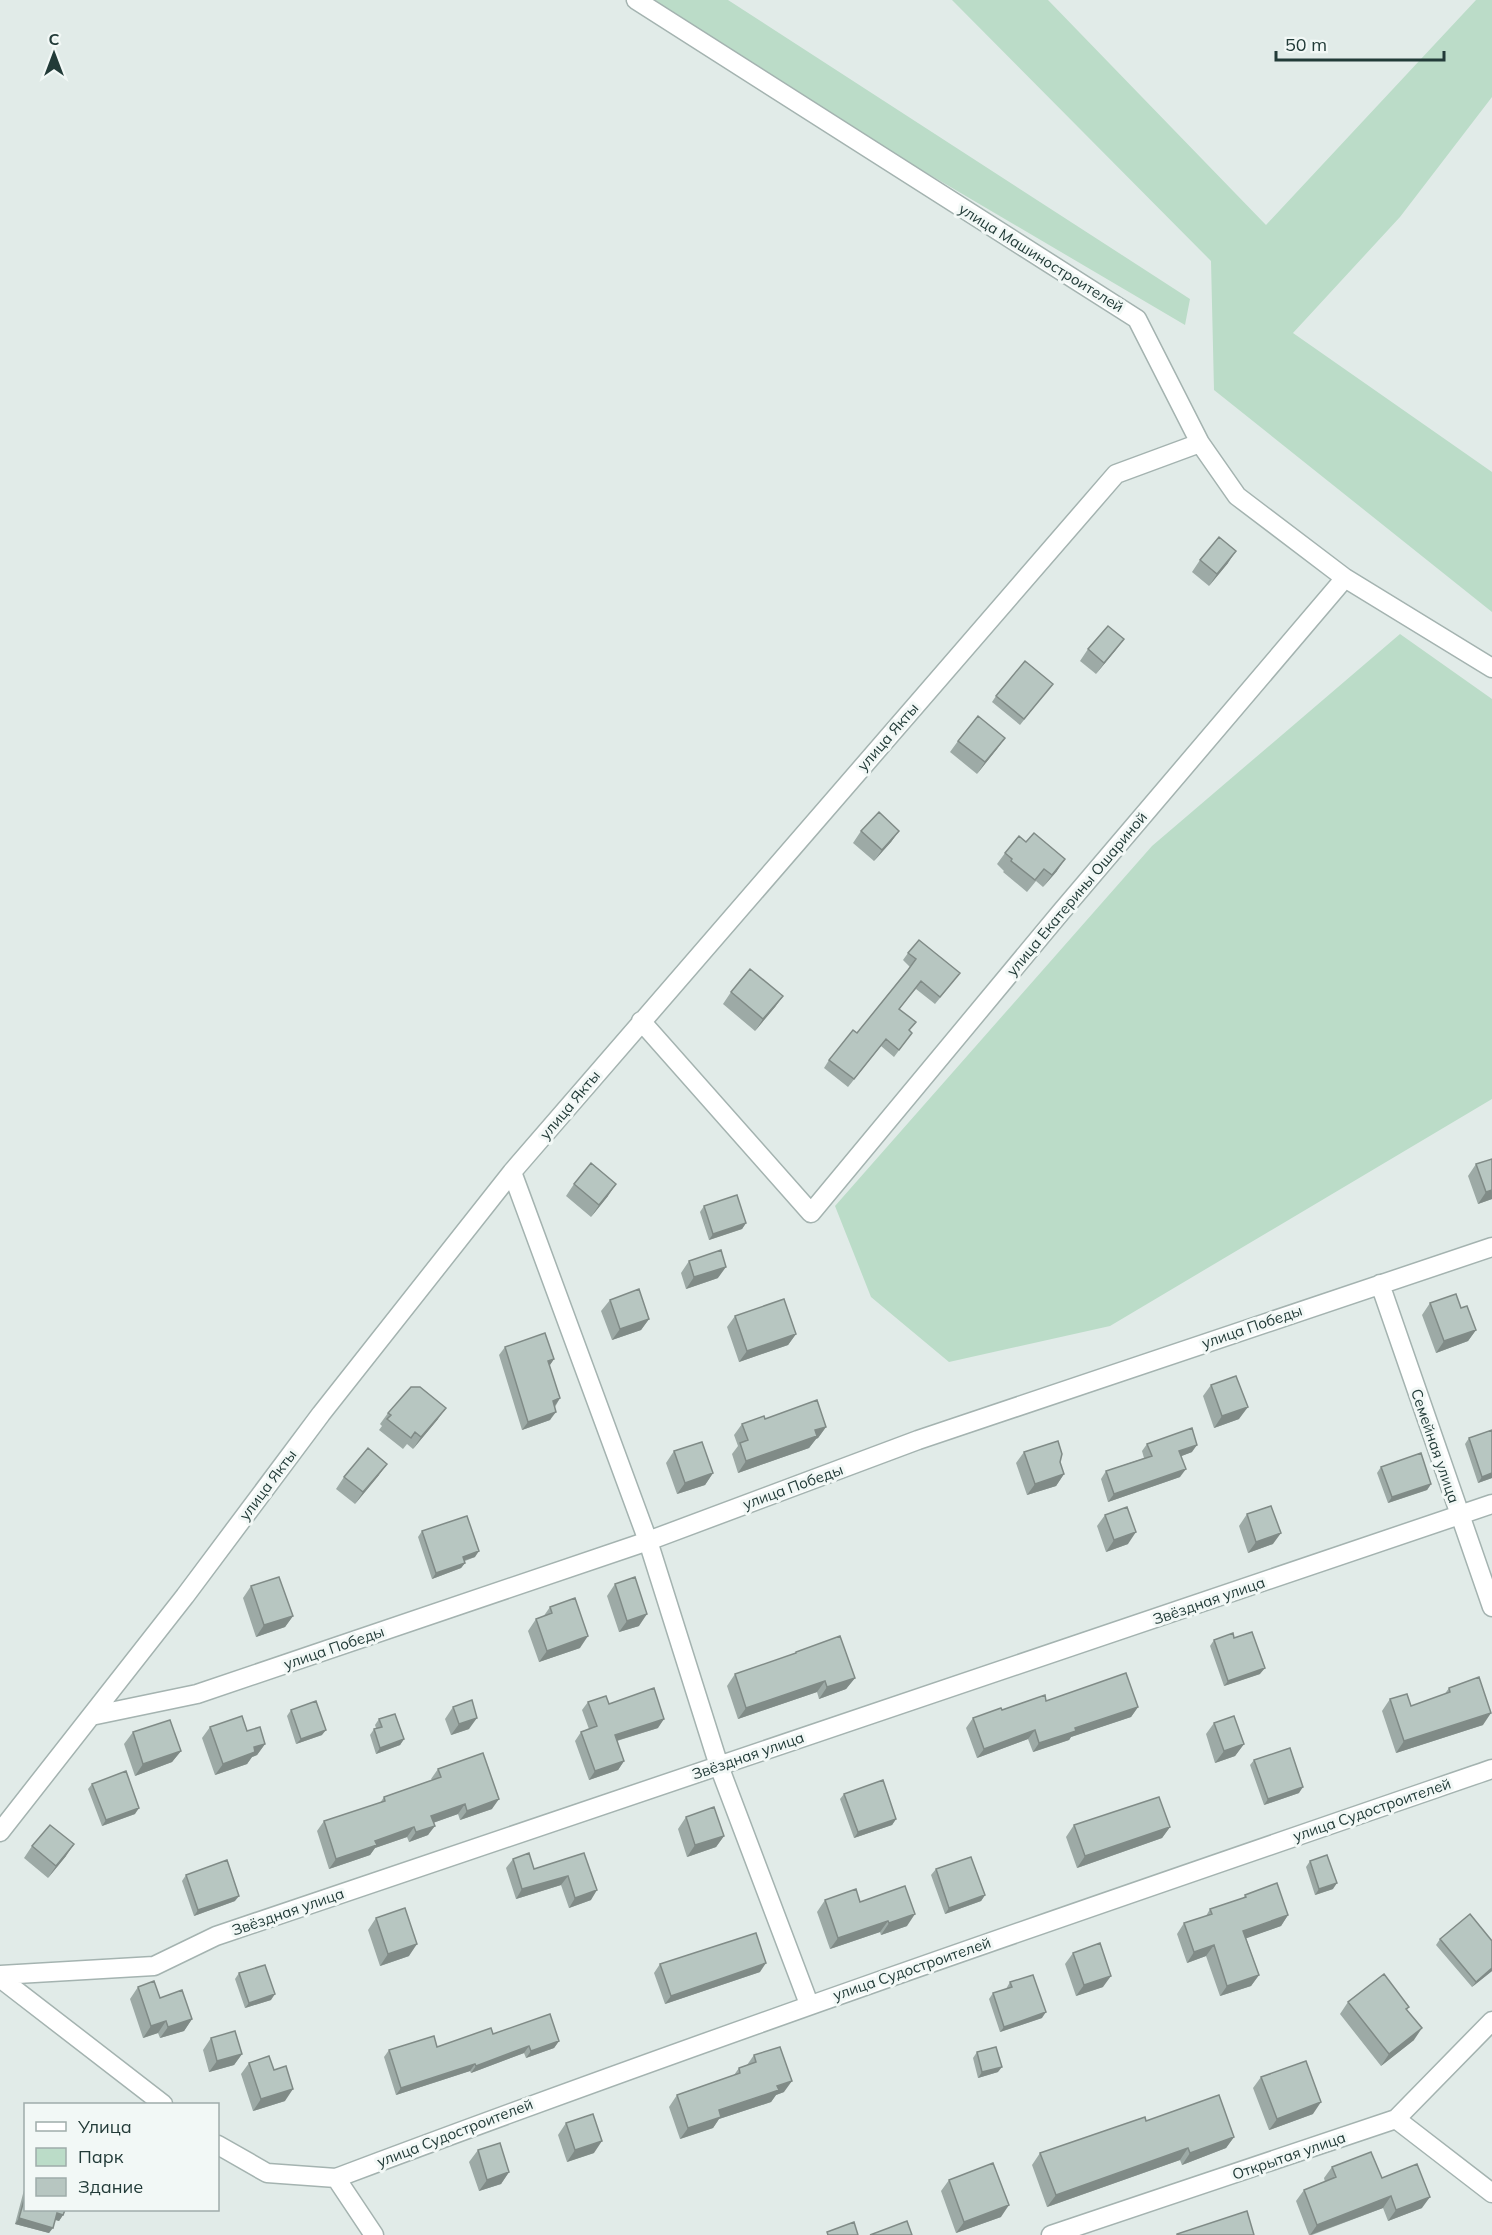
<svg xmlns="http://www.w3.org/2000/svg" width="1492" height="2235" font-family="Mulish,sans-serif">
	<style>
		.green { fill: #bbdcc8 }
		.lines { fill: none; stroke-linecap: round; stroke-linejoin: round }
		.minor-casing { stroke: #a4b3b0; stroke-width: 21 }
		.minor { stroke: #fff; stroke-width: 18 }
		.wall { fill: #9daaa6 }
		.shaded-wall { fill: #808b87 }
		.building { fill: #b7c6c1; stroke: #808b87; stroke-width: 1.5 }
		.labels { text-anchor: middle; stroke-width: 6; stroke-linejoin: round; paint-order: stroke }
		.street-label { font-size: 15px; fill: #223b38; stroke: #f2f8f6 }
	</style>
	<rect width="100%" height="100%" fill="#e1ebe8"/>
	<path class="green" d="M633 0H728L1190 299 1185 325Z
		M952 0H1048L1266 225 1476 0H1492V97L1400 217 1293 333 1492 472V612L1214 390 1211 261Z
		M1400 634 1492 699V1099L1110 1326 949 1362 871 1297 835 1206 1152 846Z"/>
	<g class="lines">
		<defs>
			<path id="minor" d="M636 0 1137 319 1200 443 1237 496 1345 578 1492 668
				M641 1021 811 1213 1061 912 1345 578
				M512 1172 648 1541 719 1766 809 2004
				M1380 1284 1492 1607
				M91 1716 197 1694 648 1541 918 1440 1492 1247
				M0 1832 185 1596 321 1414 512 1172 1116 474 1200 443
				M0 1975 154 1966 216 1936 1492 1504
				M0 1978 163 2104
				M1396 2119 1492 2193
				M218 2145 267 2173 336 2178 374 2235
				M336 2178C719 2034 1105 1902 1492 1769
				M1051 2235 1396 2119 1492 2021"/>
		</defs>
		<use href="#minor" class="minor-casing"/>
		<use href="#minor" class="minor"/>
	</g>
	<path class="wall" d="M1200 560 1228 563 1209 586 1192 572Z
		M1124 639 1096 674 1080 661 1088 649Z
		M1048 690 1020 725 992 702 996 696Z
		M1005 738 977 774 950 752 958 741Z
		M861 831H899L891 842 874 861 853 843Z
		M1026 842 1057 871 1043 887 1036 881 1027 892 1003 872 1004 871 997 864 1005 853Z
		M908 953 954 981 935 1004 916 989 899 1009 909 1031 912 1033 894 1057 881 1046 848 1087 824 1068 829 1060 857 1033 910 967 903 960Z
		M731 992 783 996 775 1007 755 1031 723 1004Z
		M1476 1164 1492 1199 1478 1204 1468 1176Z
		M574 1184 608 1196 591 1217 566 1196Z
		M704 1206 746 1223 742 1229 709 1240 700 1212Z
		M689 1261 718 1278 686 1289 681 1273Z
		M610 1300 649 1319 641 1330 612 1340 601 1311Z
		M1430 1303 1461 1308 1476 1330 1468 1341 1436 1353 1422 1315Z
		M735 1316 796 1334 788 1345 739 1362 727 1327Z
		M505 1347 554 1359 549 1366 560 1398 555 1407 550 1420 522 1430 499 1355Z
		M1211 1385 1239 1419 1214 1428 1203 1396Z
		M388 1413 438 1419 413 1449 407 1444 403 1449 379 1430 382 1426 380 1424Z
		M765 1419 826 1427 818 1438 816 1439 809 1448 738 1473 732 1454 738 1446 734 1435 742 1424Z
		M1492 1430V1478L1478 1483 1465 1444 1469 1438Z
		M1147 1444 1192 1452 1181 1456 1180 1477 1108 1502 1101 1479 1106 1471 1144 1458 1142 1451Z
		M674 1451 713 1473 705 1485 677 1494 666 1463Z
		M1024 1452 1060 1462 1064 1474 1056 1486 1027 1495 1016 1463Z
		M1381 1467 1431 1484 1427 1490 1388 1503 1377 1473Z
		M379 1475 355 1504 336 1489 344 1477Z
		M1247 1514 1273 1544 1248 1553 1239 1526Z
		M1105 1515 1128 1544 1106 1552 1097 1526Z
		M422 1531 475 1557 465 1561V1563L461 1568 432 1579 418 1537Z
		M615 1584 639 1626 619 1632 607 1596Z
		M251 1586 293 1616 285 1627 256 1637 243 1598Z
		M550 1607 580 1648 539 1662 528 1631 536 1619 543 1617Z
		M1234 1638 1260 1674 1224 1686 1210 1646 1214 1640Z
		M796 1652 855 1678 846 1689 819 1699 817 1692 738 1719 727 1686 735 1674 794 1654Z
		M1449 1688 1483 1725 1396 1753 1382 1711 1390 1699 1411 1706 1444 1695Z
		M1046 1701 1138 1707 1131 1717 1071 1737 1069 1740 1033 1752 1028 1739 977 1758 966 1728 973 1718 1002 1710Z
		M588 1702 609 1704 658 1728 617 1741 624 1761 618 1770 589 1780 575 1741 581 1732 589 1729 582 1710Z
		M453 1707 469 1729 451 1735 445 1719Z
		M291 1710 322 1735 296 1744 287 1716Z
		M379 1719 404 1739 400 1745 376 1754 370 1735 374 1729 376 1728 375 1725Z
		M1214 1723 1244 1744 1235 1756 1215 1763 1206 1734Z
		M210 1727 247 1731 265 1744 257 1755 252 1757 247 1764 215 1775 202 1738Z
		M133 1732 181 1751 172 1762 135 1776 124 1744Z
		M1254 1760 1299 1793 1264 1805 1250 1765Z
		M438 1769 492 1809 460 1820 458 1814 433 1823 428 1835 409 1842 407 1837 375 1848 370 1855 329 1869 317 1831 324 1821 380 1803 384 1797 432 1780 431 1779Z
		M92 1784 135 1814 102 1826 88 1789Z
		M844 1794 896 1819 892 1825 854 1838 840 1799Z
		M686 1817 724 1836 716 1847 687 1857 678 1829Z
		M1074 1825 1170 1827 1162 1838 1077 1868 1066 1837Z
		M32 1846 66 1856 48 1878 24 1858Z
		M584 1853 591 1900 569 1908 561 1885 516 1899 506 1868 513 1859 534 1869Z
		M1310 1861 1333 1889 1315 1895 1306 1867Z
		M936 1869 985 1895 981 1901 945 1914 931 1875Z
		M186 1875 235 1901 194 1916 182 1881Z
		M1245 1895 1288 1915 1281 1926 1246 1938 1259 1975 1251 1986 1220 1996 1206 1956 1187 1963 1177 1934 1184 1923 1206 1916 1210 1909 1243 1898Z
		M825 1900 860 1902 907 1926 881 1935 880 1932 830 1949 817 1912Z
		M376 1918 409 1956 380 1966 368 1930Z
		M1440 1939 1492 1941V1971L1472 1987 1436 1945Z
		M1073 1953 1103 1987 1076 1996 1065 1964Z
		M660 1964 760 1972 665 2004 654 1973Z
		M239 1973 271 2000 245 2008 235 1979Z
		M1010 1982 1042 2018 1000 2032 989 1999 993 1993 1006 1989Z
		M138 1987 160 1998 192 2019 184 2031 160 2038 158 2033 143 2038 130 1999Z
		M1348 2002 1409 2007 1407 2010 1414 2040 1381 2066 1340 2014Z
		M493 2034 559 2041 554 2048 526 2058 524 2053 471 2073 470 2071 396 2095 384 2057 389 2050 437 2047Z
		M211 2038 242 2054 234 2065 209 2072 203 2050Z
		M977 2052 998 2072 978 2078 973 2058Z
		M754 2055 784 2092 776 2095 771 2102 719 2119 713 2128 680 2139 669 2107 677 2095 734 2075 739 2068 747 2065Z
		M249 2063 274 2070 285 2101 253 2111 241 2074Z
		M1261 2077 1313 2114 1269 2130 1253 2088Z
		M1146 2121 1234 2137 1226 2148 1182 2165 1180 2160 1047 2207 1032 2165 1040 2153Z
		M566 2123 594 2153 567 2162 558 2135Z
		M478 2150 509 2172 501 2184 479 2191 469 2162Z
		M1332 2167 1382 2178 1422 2208 1388 2221 1383 2208 1312 2235H1309L1296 2201 1304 2190 1325 2182 1324 2178Z
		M949 2180 1001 2217 956 2233 941 2191Z
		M26 2188V2210L63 2215 59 2221 55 2220 49 2233 15 2224 24 2190Z"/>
	<path class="shaded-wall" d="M1236 551 1228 563 1209 586 1217 574Z
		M1124 639 1115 651 1096 674 1104 663Z
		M1005 738 997 749 977 774 985 762Z
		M899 831 891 842 874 861 882 850Z
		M1065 859 1057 871 1043 887 1052 875Z
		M783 996 775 1007 755 1031 763 1019Z
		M616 1184 608 1196 591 1217 599 1205Z
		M1492 1190V1199L1478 1204 1486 1192Z
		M746 1223 742 1229 709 1240 713 1234Z
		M726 1267 718 1278 686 1289 694 1277Z
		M649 1319 641 1330 612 1340 620 1329Z
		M1476 1330 1468 1341 1436 1353 1444 1341Z
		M796 1334 788 1345 739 1362 747 1351Z
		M554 1359 548 1368V1361Z
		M560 1398 554 1407 553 1401Z
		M1248 1407 1239 1419 1214 1428 1222 1416Z
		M446 1408 438 1419 413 1449 421 1437Z
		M556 1412 550 1420 522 1430 528 1422Z
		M826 1427 818 1438 816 1439 809 1448 738 1473 746 1461 815 1430Z
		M1197 1445 1192 1452 1174 1459 1179 1451Z
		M387 1464 379 1475 355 1504 363 1492Z
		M1186 1469 1180 1477 1108 1502 1114 1494Z
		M713 1473 705 1485 677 1494 685 1483Z
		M1492 1473V1478L1478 1483 1482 1477Z
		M1064 1474 1056 1486 1027 1495 1035 1484Z
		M1431 1484 1427 1490 1388 1503 1392 1497Z
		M1136 1532 1128 1544 1106 1552 1114 1540Z
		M1281 1533 1273 1544 1248 1553 1256 1542Z
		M479 1551 475 1557 459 1562 463 1557Z
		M465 1563 461 1568 432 1579 436 1573Z
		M647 1614 639 1626 619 1632 627 1621Z
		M293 1616 285 1627 256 1637 264 1625Z
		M588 1636 580 1648 539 1662 547 1651Z
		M1265 1668 1260 1674 1224 1686 1228 1681Z
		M855 1678 846 1689 819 1699 827 1687Z
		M825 1681 817 1692 738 1719 746 1708Z
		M1138 1707 1131 1717 1071 1737 1069 1740 1033 1752 1039 1743 1075 1728Z
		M1491 1713 1483 1725 1396 1753 1404 1741Z
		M477 1718 469 1729 451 1735 459 1724Z
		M664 1719 658 1728 609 1743 615 1735Z
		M326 1730 322 1735 296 1744 301 1739Z
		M1035 1730 1028 1739 977 1758 984 1749Z
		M404 1739 400 1745 376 1754 380 1748Z
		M265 1744 257 1755 252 1757 247 1764 215 1775 223 1764 254 1747Z
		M1244 1744 1235 1756 1215 1763 1224 1751Z
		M181 1751 172 1762 135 1776 143 1764Z
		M624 1761 618 1770 589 1780 595 1771Z
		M1303 1787 1299 1793 1264 1805 1268 1799Z
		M499 1799 492 1809 460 1820 467 1811Z
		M465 1804 458 1814 424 1826 431 1816Z
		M139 1808 135 1814 102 1826 106 1820Z
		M896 1819 892 1825 854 1838 858 1832Z
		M435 1826 428 1835 409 1842 416 1832Z
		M414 1827 407 1837 375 1848 370 1855 329 1869 336 1859 375 1841Z
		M1170 1827 1162 1838 1077 1868 1085 1856Z
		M724 1836 716 1847 687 1857 695 1845Z
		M74 1844 66 1856 48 1878 56 1866Z
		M568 1876 561 1885 516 1899 522 1889Z
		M1337 1883 1333 1889 1315 1895 1319 1889Z
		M597 1890 591 1900 569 1908 575 1898Z
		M985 1895 981 1901 945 1914 949 1908Z
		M239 1896 235 1901 194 1916 198 1910Z
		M915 1914 907 1926 881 1935 889 1923Z
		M1288 1915 1281 1926 1236 1942 1243 1931Z
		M888 1921 880 1932 830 1949 838 1938Z
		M417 1944 409 1956 380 1966 388 1954Z
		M1214 1945 1206 1956 1187 1963 1194 1952Z
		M766 1963 760 1972 665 2004 671 1996Z
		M1492 1968V1971L1472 1987 1476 1982Z
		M1259 1975 1251 1986 1220 1996 1227 1986Z
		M1111 1976 1103 1987 1076 1996 1084 1985Z
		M275 1994 271 2000 245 2008 249 2003Z
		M1046 2012 1042 2018 1000 2032 1004 2027Z
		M192 2019 184 2031 160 2038 168 2027Z
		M166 2021 158 2033 143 2038 151 2026Z
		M1422 2028 1414 2040 1381 2066 1389 2054Z
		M559 2041 554 2048 526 2058 531 2051Z
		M529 2046 524 2053 471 2073 476 2066Z
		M242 2054 234 2065 209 2072 217 2061Z
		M475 2064 470 2071 396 2095 401 2088Z
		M1002 2067 998 2072 978 2078 982 2072Z
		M792 2081 784 2092 776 2095 771 2102 719 2119 713 2128 680 2139 688 2128 719 2110 777 2086Z
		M293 2089 285 2101 253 2111 261 2099Z
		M1321 2102 1313 2114 1269 2130 1277 2119Z
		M1234 2137 1226 2148 1182 2165 1190 2153Z
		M602 2141 594 2153 567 2162 575 2150Z
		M1188 2148 1180 2160 1047 2207 1056 2195Z
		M509 2172 501 2184 479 2191 487 2180Z
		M1391 2196 1383 2208 1310 2235 1317 2225Z
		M1430 2197 1422 2208 1388 2221 1396 2210Z
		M1009 2205 1001 2217 956 2233 964 2222Z
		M57 2213 63 2215 59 2221 53 2219Z
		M19 2218 53 2228 49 2233 15 2224Z"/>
	<path class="building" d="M1219 537 1236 551 1217 574 1200 560Z
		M1108 626 1124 639 1104 663 1088 649Z
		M1025 661 1053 684 1024 719 996 696Z
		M978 716 1005 738 985 762 958 741Z
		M879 812 899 831 882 850 861 831Z
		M1034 833 1065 859 1052 875 1044 869 1035 880 1011 861 1012 859 1005 853 1019 836 1026 842Z
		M919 940 960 973 940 997 921 981 899 1009 916 1022 909 1030 912 1033 899 1050 886 1039 854 1079 829 1060 853 1030 857 1033 908 970 916 959 908 953Z
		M750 969 783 996 763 1019 731 992Z
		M1492 1159V1190L1486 1192 1476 1164Z
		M591 1163 616 1184 599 1205 574 1184Z
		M737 1195 746 1223 713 1234 704 1206Z
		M721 1250 726 1267 694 1277 689 1261Z
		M639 1289 649 1319 620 1329 610 1300Z
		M1456 1294 1461 1308 1467 1306 1476 1330 1444 1341 1430 1303Z
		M784 1299 796 1334 747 1351 735 1316Z
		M545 1333 554 1359 548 1361 560 1398 553 1401 556 1412 528 1422 505 1347Z
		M1236 1376 1248 1407 1222 1416 1211 1385Z
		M411 1387H420L446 1408 421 1437 415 1432 411 1438 387 1419 391 1415 388 1413Z
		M817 1400 826 1427 815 1430 817 1436 746 1461 740 1443 748 1440 742 1424 764 1416 765 1419Z
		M1192 1428 1197 1445 1179 1451 1186 1469 1114 1494 1106 1471 1152 1456 1147 1444Z
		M1492 1430V1473L1482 1477 1469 1438Z
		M1058 1441 1062 1454 1060 1462 1064 1474 1035 1484 1024 1452Z
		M702 1442 713 1473 685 1483 674 1451Z
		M368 1448 387 1464 363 1492 344 1477Z
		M1421 1453 1431 1484 1392 1497 1381 1467Z
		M1271 1506 1281 1533 1256 1542 1247 1514Z
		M1127 1507 1136 1532 1114 1540 1105 1515Z
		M467 1516 479 1551 463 1557 465 1563 436 1573 422 1531Z
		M279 1577 293 1616 264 1625 251 1586Z
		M635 1577 647 1614 627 1621 615 1584Z
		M575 1598 588 1636 547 1651 536 1619 552 1613 550 1607Z
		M1252 1632 1265 1668 1228 1681 1214 1640 1233 1633 1234 1638Z
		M840 1636 855 1678 827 1687 825 1681 746 1708 735 1674 796 1653V1652Z
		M1126 1673 1138 1707 1075 1728 1076 1731 1039 1743 1035 1730 984 1749 973 1718 1001 1708 1002 1710 1045 1695 1046 1701Z
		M1479 1677 1491 1713 1404 1741 1390 1699 1407 1694 1411 1706 1450 1692 1449 1688Z
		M654 1688 664 1719 615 1735 624 1761 595 1771 581 1732 597 1726 588 1702 606 1696 609 1704Z
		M472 1700 477 1718 459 1724 453 1707Z
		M316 1701 326 1730 301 1739 291 1710Z
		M395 1714 404 1739 380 1748 374 1729 382 1727 379 1719Z
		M242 1716 247 1731 260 1727 265 1744 254 1747 255 1752 223 1764 210 1727Z
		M1234 1716 1244 1744 1224 1751 1214 1723Z
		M170 1720 181 1751 143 1764 133 1732Z
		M1290 1748 1303 1787 1268 1799 1254 1760Z
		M483 1753 499 1799 467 1811 465 1804 431 1816 435 1826 416 1832 414 1827 375 1841 377 1845 336 1859 324 1821 385 1801 384 1797 441 1777 438 1769Z
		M126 1771 139 1808 106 1820 92 1784Z
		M883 1780 896 1819 858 1832 844 1794Z
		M1159 1797 1170 1827 1085 1856 1074 1825Z
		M714 1807 724 1836 695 1845 686 1817Z
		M50 1825 74 1844 56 1866 32 1846Z
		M529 1853 534 1869 584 1853 597 1890 575 1898 568 1876 522 1889 513 1859Z
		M1327 1855 1337 1883 1319 1889 1310 1861Z
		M971 1857 985 1895 949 1908 936 1869Z
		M227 1860 239 1896 198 1910 186 1875Z
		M1277 1883 1288 1915 1243 1931 1259 1975 1227 1986 1214 1945 1194 1952 1184 1923 1212 1914 1210 1909 1246 1897 1245 1895Z
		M905 1886 915 1914 889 1923 888 1921 838 1938 825 1900 856 1889 860 1902Z
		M405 1908 417 1944 388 1954 376 1918Z
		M1470 1914 1492 1941V1968L1476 1982 1440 1939Z
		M756 1933 766 1963 671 1996 660 1964Z
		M1100 1943 1111 1976 1084 1985 1073 1953Z
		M265 1965 275 1994 249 2003 239 1973Z
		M1384 1974 1409 2007 1406 2009 1422 2028 1389 2054 1348 2002Z
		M1033 1975 1046 2012 1004 2027 993 1993 1012 1987 1010 1982Z
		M154 1981 160 1998 182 1990 192 2019 168 2027 166 2021 151 2026 138 1987Z
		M550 2014 559 2041 531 2051 529 2046 476 2066 475 2064 401 2088 389 2050 434 2036 437 2047 491 2028 493 2034Z
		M235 2031 242 2054 217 2061 211 2038Z
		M780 2047 792 2081 777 2086 779 2090 719 2110 721 2117 688 2128 677 2095 740 2073 739 2068 756 2062 754 2055Z
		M996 2047 1002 2067 982 2072 977 2052Z
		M269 2056 274 2070 286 2066 293 2089 261 2099 249 2063Z
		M1306 2061 1321 2102 1277 2119 1261 2077Z
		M1219 2095 1234 2137 1190 2153 1188 2148 1056 2195 1040 2153 1145 2117 1146 2121Z
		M593 2114 602 2141 575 2150 566 2123Z
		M500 2143 509 2172 487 2180 478 2150Z
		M1371 2152 1382 2178 1417 2164 1430 2197 1396 2210 1391 2196 1317 2225 1304 2190 1336 2177 1332 2167Z
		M993 2163 1009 2205 964 2222 949 2180Z
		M26 2193V2210H65L63 2215 57 2213 53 2228 19 2218Z
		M1247 2211 1254 2235H1177V2234Z
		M907 2221 912 2235H870Z
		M854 2222 858 2235H828L827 2232Z"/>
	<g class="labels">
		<g class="street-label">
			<text transform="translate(1041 258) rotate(32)" y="5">улица Машиностроителей</text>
			<text transform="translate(888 737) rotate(-49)" y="5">улица Якты</text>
			<text transform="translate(1077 894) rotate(-50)" y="5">улица Екатерины Ошариной</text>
			<text transform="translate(570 1105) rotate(-50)" y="5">улица Якты</text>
			<text transform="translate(1252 1327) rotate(-19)" y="5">улица Победы</text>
			<text transform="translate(1435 1446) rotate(71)" y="5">Семейная улица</text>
			<text transform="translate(268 1485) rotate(-53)" y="5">улица Якты</text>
			<text transform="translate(793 1487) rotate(-20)" y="5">улица Победы</text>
			<text transform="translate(1209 1601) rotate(-19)" y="5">Звёздная улица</text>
			<text transform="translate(334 1648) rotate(-19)" y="5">улица Победы</text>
			<text transform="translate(748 1756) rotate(-19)" y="5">Звёздная улица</text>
			<text transform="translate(1372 1810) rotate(-19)" y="5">улица Судостроителей</text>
			<text transform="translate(288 1912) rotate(-19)" y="5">Звёздная улица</text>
			<text transform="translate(912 1969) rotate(-19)" y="5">улица Судостроителей</text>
			<text transform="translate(455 2133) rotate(-21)" y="5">улица Судостроителей</text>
			<text transform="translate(1289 2156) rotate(-19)" y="5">Открытая улица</text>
		</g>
	</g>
	<rect x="24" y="2103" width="195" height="108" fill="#f2f8f6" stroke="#9facaa" stroke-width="1.5"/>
	<rect x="36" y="2122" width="30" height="9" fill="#ffffff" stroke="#9facaa" stroke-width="1.5"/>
	<text x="78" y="2133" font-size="18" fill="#223b38">Улица</text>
	<rect x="36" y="2148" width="30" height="18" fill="#bbdcc8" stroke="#9facaa" stroke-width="1.5"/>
	<text x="78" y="2163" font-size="18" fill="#223b38">Парк</text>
	<rect x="36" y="2178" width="30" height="18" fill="#b7c6c1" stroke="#9facaa" stroke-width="1.5"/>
	<text x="78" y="2193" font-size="18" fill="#223b38">Здание</text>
	<g transform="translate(54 54)" stroke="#f2f8f6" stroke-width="4.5" paint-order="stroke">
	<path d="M0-4.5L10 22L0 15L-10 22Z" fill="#223b38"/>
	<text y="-9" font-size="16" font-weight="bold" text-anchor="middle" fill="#223b38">С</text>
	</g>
	<path d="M1276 51v9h168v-9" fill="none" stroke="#223b38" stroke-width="3"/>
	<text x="1285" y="51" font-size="18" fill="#223b38" stroke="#f2f8f6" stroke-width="4.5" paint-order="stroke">50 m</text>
</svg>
